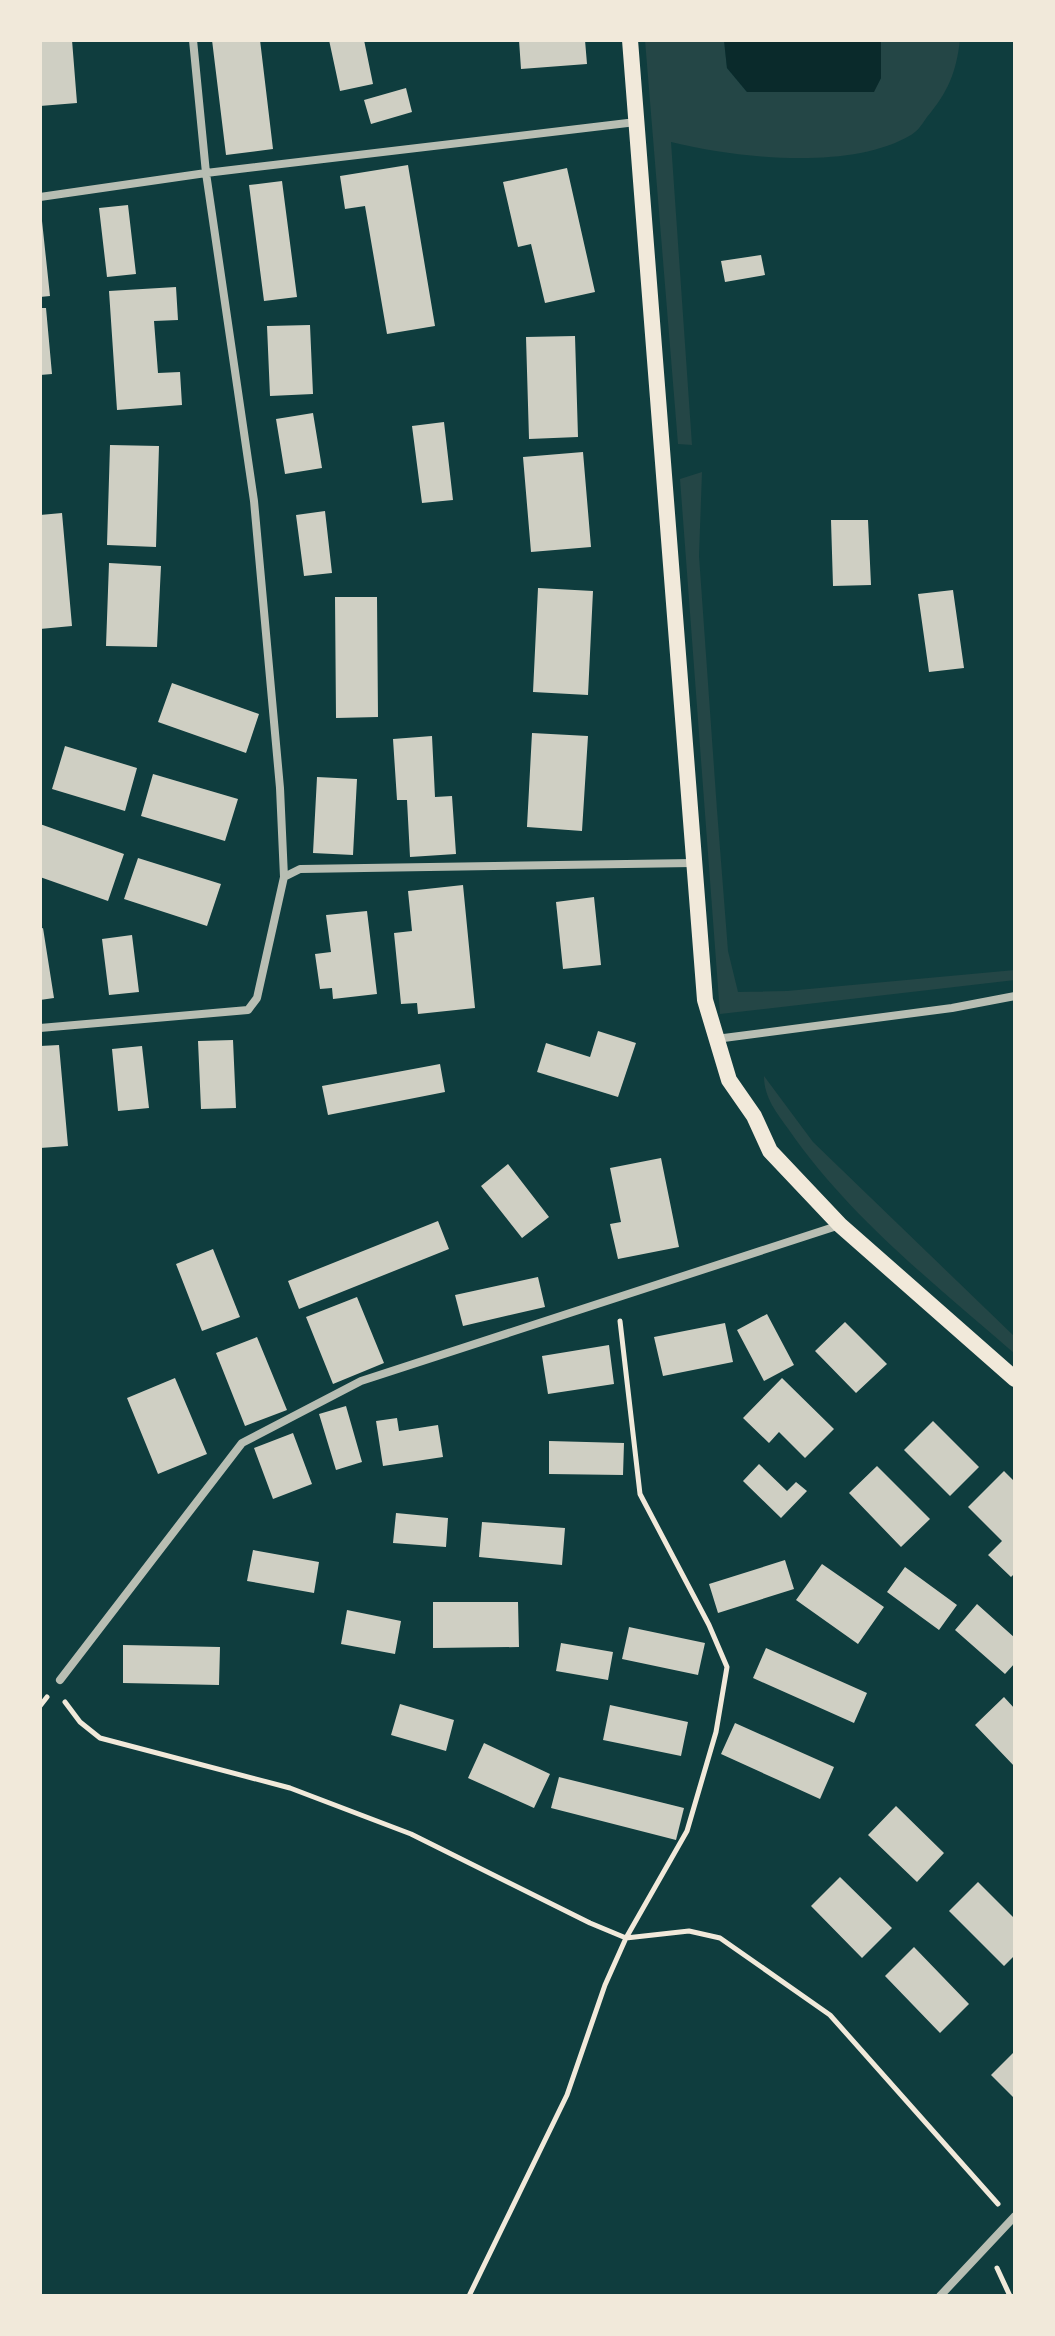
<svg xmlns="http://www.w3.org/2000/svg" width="1055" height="2336" font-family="'Nunito Sans',sans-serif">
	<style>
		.green { fill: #244646 }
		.water { fill: #0a2a2b }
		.building { fill: #cfcfc3 }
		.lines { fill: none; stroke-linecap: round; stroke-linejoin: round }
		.path { stroke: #f1e9da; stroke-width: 5 }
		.minor { stroke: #b8beb3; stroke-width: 8 }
		.secondary { stroke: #f1e9da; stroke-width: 16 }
	</style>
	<rect width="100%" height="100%" fill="#0f3d3e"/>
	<path class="green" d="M645 40H724L727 68 747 92H873L881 78V40H960C956 73 948 92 927 117 923 123 918 131 911 135 851 171 736 158 671 142L692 445 678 444Z
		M702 472 699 556 717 810 728 951 738 992 787 991 1015 970V980L720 1014 680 479Z
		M764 1076 813 1142 1015 1337V1354C935 1284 850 1218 789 1130 777 1113 764 1098 764 1076Z"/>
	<path class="water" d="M724 40H881V78L874 92H747L727 68Z"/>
	<path class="building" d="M40 40H72L77 103 40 106Z
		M212 40H260L273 149 226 155Z
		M329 40H364L373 84 340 91Z
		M519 40H585L587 64 521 69Z
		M406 88 412 112 371 124 364 100Z
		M408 165 435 326 387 334 365 206 345 209 340 176Z
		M567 168 595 292 545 303 531 244 518 247 503 182Z
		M282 181 297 297 264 301 249 185Z
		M128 205 136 274 107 277 99 208Z
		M40 221H42L50 296 40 297Z
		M761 255 765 275 725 282 721 261Z
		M176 287 178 320 154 321 158 373 180 372 182 405 117 410 109 291Z
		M40 308H46L52 374 40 375Z
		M310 325 313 394 270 396 267 326Z
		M575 336 578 437 529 439 526 337Z
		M313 413 322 468 285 474 276 419Z
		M444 422 453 500 422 503 412 426Z
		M110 445 159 446 156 547 107 545Z
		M583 452 591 547 531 552 523 457Z
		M325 511 332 573 304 576 296 515Z
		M62 513 72 626 40 629V515Z
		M831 520H868L871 585 833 586Z
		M109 563 161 566 157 647 106 646Z
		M538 588 593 591 588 695 533 692Z
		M953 590 964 668 929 672 918 594Z
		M335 597H377L378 717 336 718Z
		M172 683 259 714 246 753 158 722Z
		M532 733 588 736 582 831 527 827Z
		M432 736 435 797 452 796 456 854 410 857 407 800H397L393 739Z
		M65 746 137 768 125 811 52 789Z
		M153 774 238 799 225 841 141 816Z
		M317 777 357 779 353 855 313 853Z
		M40 824 124 854 108 901 40 877Z
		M138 858 221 884 207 926 124 899Z
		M463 885 475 1008 418 1014 417 1003 401 1004 394 933 412 931 408 891Z
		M594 897 601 965 563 969 556 902Z
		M367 911 377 994 333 999 332 988 320 989 315 954 331 952 326 915Z
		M43 928 54 998 40 1000V929Z
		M132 935 139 992 109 995 102 939Z
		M598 1031 636 1043 618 1097 537 1072 546 1043 590 1057Z
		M233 1040 236 1108 201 1109 198 1041Z
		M59 1045 68 1146 40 1148V1046Z
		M142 1046 149 1108 118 1111 112 1049Z
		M440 1064 445 1092 328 1115 322 1086Z
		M661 1158 679 1247 618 1259 610 1224 621 1222 610 1168Z
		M508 1164 549 1217 522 1238 481 1186Z
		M438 1221 449 1249 299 1309 288 1281Z
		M213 1249 240 1317 202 1331 176 1264Z
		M538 1277 545 1307 463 1326 455 1295Z
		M357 1297 384 1363 333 1384 306 1317Z
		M767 1314 794 1365 764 1381 737 1330Z
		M845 1322 887 1364 856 1393 815 1351Z
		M725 1323 733 1362 663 1376 654 1337Z
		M257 1337 287 1410 245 1426 216 1353Z
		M609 1345 614 1384 548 1394 542 1356Z
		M175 1378 207 1454 158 1474 127 1398Z
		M782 1378 834 1429 805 1458 779 1432 769 1443 743 1418Z
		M346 1406 362 1462 336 1470 319 1414Z
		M397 1418 399 1431 438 1425 443 1457 383 1466 376 1421Z
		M933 1421 979 1467 950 1496 904 1450Z
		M293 1433 312 1484 273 1499 254 1448Z
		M549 1441 624 1443 623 1475 549 1474Z
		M759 1464 787 1491 796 1482 807 1491 781 1518 743 1481Z
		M877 1466 930 1519 901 1547 849 1493Z
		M1004 1471 1015 1482V1573L1011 1577 988 1555 1002 1541 968 1507Z
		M396 1513 448 1518 446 1547 393 1543Z
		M482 1522 565 1528 562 1565 479 1557Z
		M253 1550 319 1562 314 1593 247 1581Z
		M785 1560 794 1589 718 1613 709 1584Z
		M822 1564 884 1607 858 1644 796 1600Z
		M905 1567 957 1605 939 1630 887 1592Z
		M433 1602H518L519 1647 433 1648Z
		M977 1604 1015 1638V1663L1005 1674 955 1630Z
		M347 1610 401 1621 395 1654 341 1644Z
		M629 1627 705 1643 698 1675 622 1659Z
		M561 1643 613 1652 608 1680 556 1671Z
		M123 1645 220 1647 219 1685 123 1683Z
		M766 1648 867 1693 854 1723 753 1678Z
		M1004 1697 1015 1709V1767L975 1725Z
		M400 1704 454 1720 446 1751 391 1735Z
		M610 1705 688 1722 681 1756 603 1740Z
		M735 1723 834 1767 820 1799 721 1754Z
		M484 1743 550 1774 534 1808 468 1778Z
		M559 1777 684 1808 676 1840 551 1808Z
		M896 1806 944 1853 917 1882 868 1835Z
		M840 1877 892 1928 862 1958 811 1906Z
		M978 1882 1015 1919V1955L1004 1966 949 1911Z
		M914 1947 969 2004 940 2033 885 1976Z
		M1015 2051V2099L991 2075Z"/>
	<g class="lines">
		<path class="path" d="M65 1702 80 1722 100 1738 290 1788 411 1834 590 1923 626 1938 689 1931 720 1938 830 2015 998 2204
			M40 1706 47 1697
			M997 2268 1010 2296
			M469 2296 567 2095 605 1985 626 1938 687 1831 716 1732 727 1667 709 1625 640 1494 620 1321"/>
		<path class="minor" d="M193 40 206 173 254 501 280 788 284 877
			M40 197 206 173 636 122
			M40 1028 248 1010 257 998 284 877 300 869 693 863
			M716 1039 952 1008 1015 996
			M60 1680 242 1443 361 1381 840 1225
			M940 2296 1015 2216"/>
		<path class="secondary" d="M630 40 705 1000 729 1080 754 1116 770 1151 840 1225 1015 1379"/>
	</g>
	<rect width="1055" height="2336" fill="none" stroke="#f1e9da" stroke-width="84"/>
</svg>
